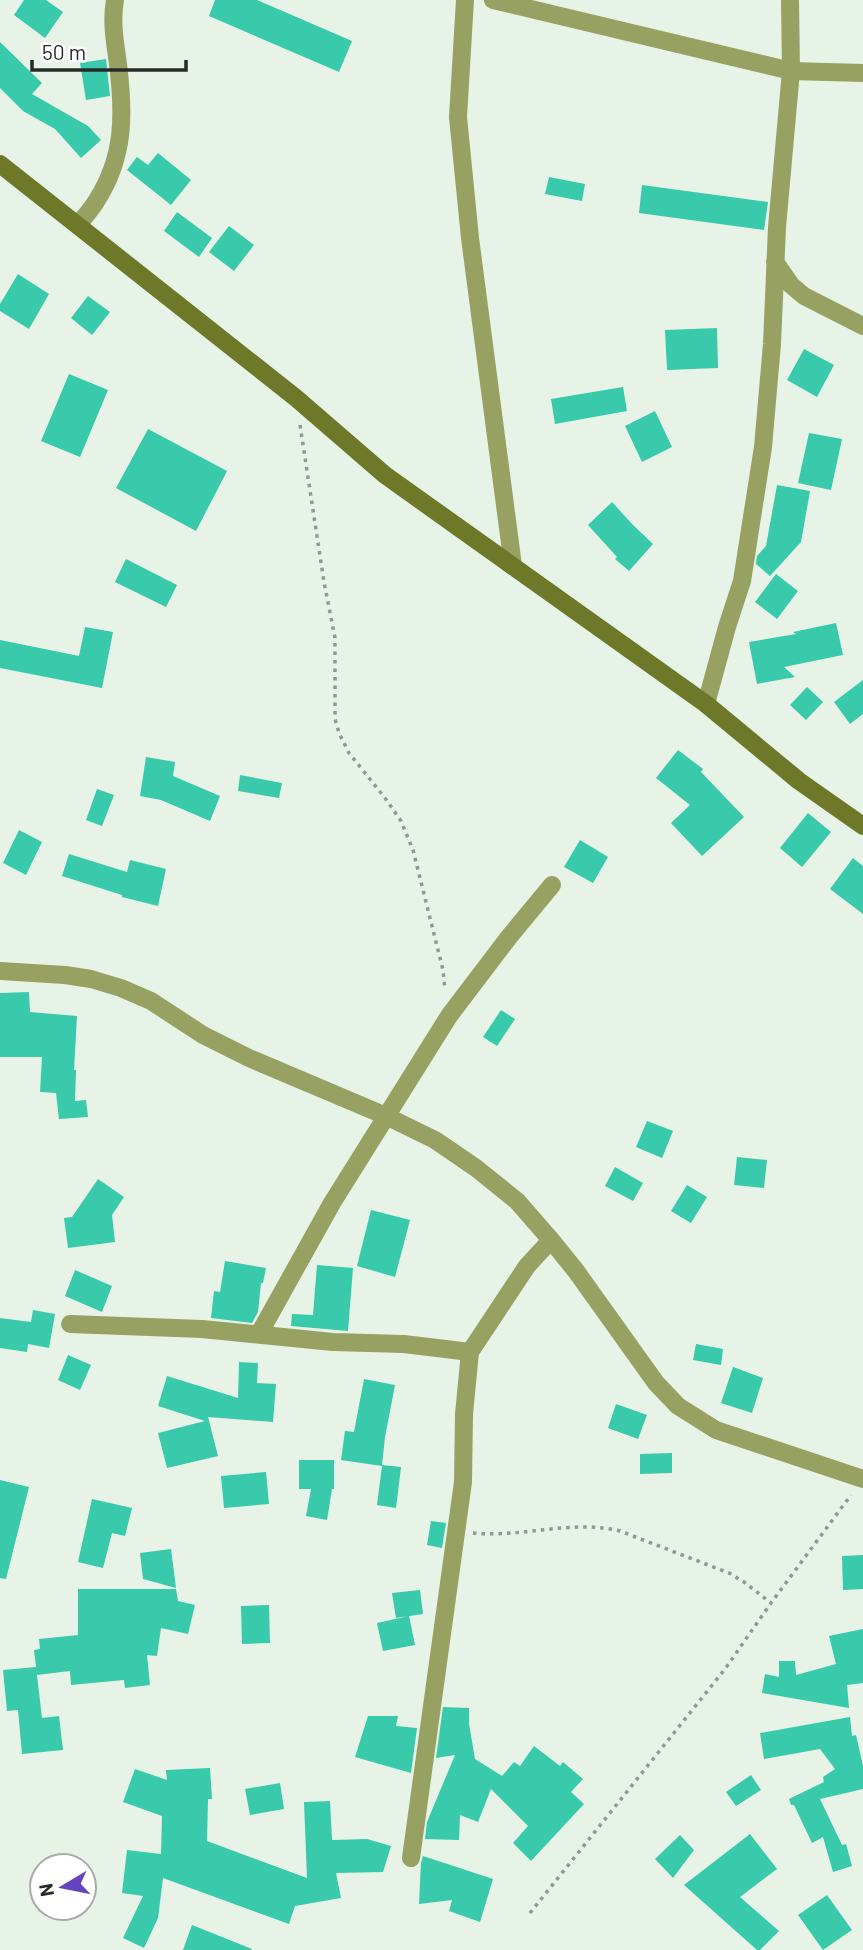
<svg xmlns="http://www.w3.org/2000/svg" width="863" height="1950" font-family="Barlow,sans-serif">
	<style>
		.building { fill: #38caaa }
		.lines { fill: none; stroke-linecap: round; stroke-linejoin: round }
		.path { stroke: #909990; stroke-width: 3.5; stroke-dasharray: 3.5 5; stroke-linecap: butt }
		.street { stroke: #97a162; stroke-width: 18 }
		.secondary { stroke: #6e7829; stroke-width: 18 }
	</style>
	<rect width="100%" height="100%" fill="#e6f3e6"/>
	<path class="building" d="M24 0H46L63 12 45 38 14 15Z
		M215 0H257L352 41 339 72 209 16Z
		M0 42 42 83 32 94 88 126 101 140 81 158 55 129 23 111 0 88Z
		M106 59 110 96 86 100 80 63Z
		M158 153 191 180 171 205 127 170 137 157 148 165Z
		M549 177 585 184 582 201 545 194Z
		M642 185 768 202 764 230 639 213Z
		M177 212 212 238 199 257 164 231Z
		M229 226 254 245 234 271 209 252Z
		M18 274 49 294 29 329 0 311V304Z
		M88 296 110 312 92 335 71 318Z
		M717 328 718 368 667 370 665 330Z
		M804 349 834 365 817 397 787 380Z
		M69 374 108 390 80 457 41 441Z
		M623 387 627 411 555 424 551 399Z
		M655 411 672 447 642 462 625 426Z
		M148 429 227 471 196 531 116 488Z
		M809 433 842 439 831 490 798 483Z
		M777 485 810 491 801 542 770 576 756 564 757 556 766 546Z
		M612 502 632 524 653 544 629 571 615 559 617 557 588 525Z
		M126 559 177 585 166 607 115 582Z
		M776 574 798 591 777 619 755 602Z
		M836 623 843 655 784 667 795 677 757 684 749 642 796 634 793 632Z
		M85 627 113 632 102 688 0 668V640L79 656Z
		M863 680V714L850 724 834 702Z
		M807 687 823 702 806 720 790 705Z
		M678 750 703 769 701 772 744 817 702 856 671 823 690 805 656 778Z
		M146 757 175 762 173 776 220 796 210 821 161 800 140 796Z
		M240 775 282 783 279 798 238 791Z
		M97 789 114 795 102 826 86 820Z
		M808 813 831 832 802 867 780 848Z
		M19 830 42 842 26 875 3 863Z
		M580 840 608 857 593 883 564 867Z
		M69 854 127 872 130 860 166 869 158 906 122 897V895L62 876Z
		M853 858 863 866V914L830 889Z
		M29 992 30 1012 77 1016 74 1070H76L75 1101 86 1100 88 1117 59 1119 56 1093 40 1092 42 1057H0V993Z
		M501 1010 515 1019 497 1046 483 1037Z
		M647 1121 673 1131 662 1158 636 1147Z
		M737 1157 767 1160 764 1188 734 1185Z
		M615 1167 643 1183 633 1201 605 1186Z
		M98 1179 124 1197 112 1215 115 1242 68 1248 64 1218 72 1217Z
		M687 1185 707 1197 691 1223 671 1211Z
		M371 1210 410 1220 395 1277 357 1266Z
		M225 1261 266 1268 263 1283H261L258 1312 252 1323 211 1318 214 1291 220 1292Z
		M317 1265 353 1268 348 1331 291 1326 292 1314 313 1315Z
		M75 1270 112 1286 102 1312 65 1296Z
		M33 1310 55 1314 49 1348 28 1344 27 1352 0 1348V1318L31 1322Z
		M696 1344 723 1349 721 1365 693 1360Z
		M68 1355 91 1365 80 1390 58 1380Z
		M239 1362 258 1363 257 1383 276 1384 273 1422 208 1417 218 1456 167 1468 158 1433 205 1421 158 1406 167 1376 238 1398Z
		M733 1367 763 1378 752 1413 721 1403Z
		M364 1379 395 1385 385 1437 382 1465 401 1467 396 1508 377 1505 382 1466 341 1460 345 1431 354 1432Z
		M616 1404 647 1415 638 1439 608 1428Z
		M672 1453V1473L640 1474V1454Z
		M299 1460H334V1489H332L327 1520 306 1516 311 1489H299Z
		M266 1472 269 1504 224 1508 221 1476Z
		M0 1480 29 1487 6 1579 0 1578Z
		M92 1499 132 1508 125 1536 112 1533 103 1568 78 1562Z
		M431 1521 446 1523 442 1548 427 1545Z
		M171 1549 176 1588 143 1579 140 1553Z
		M863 1555V1589L843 1590 842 1556Z
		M78 1589H176L178 1601 195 1605 188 1634 161 1628 157 1656 147 1655 150 1685 125 1688 124 1680 71 1685 70 1671 37 1675 34 1650 40 1649 39 1639 78 1635Z
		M420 1590 423 1614 396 1618 392 1593Z
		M269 1605 270 1643 242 1644 241 1606Z
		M409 1616 415 1645 383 1651 377 1623Z
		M863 1629V1683L847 1685 849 1708 762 1693 765 1674 779 1677V1661H795L796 1675 836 1664 829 1636Z
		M36 1667 42 1718 59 1716 63 1750 22 1754 18 1710 7 1711 3 1670Z
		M443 1707 469 1708V1724L475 1759 502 1776 514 1762 520 1766 534 1746 560 1766 563 1762 583 1779 571 1792 584 1804 531 1861 513 1843 528 1826 491 1789 478 1822 460 1815 459 1840 425 1839 427 1822 455 1755 436 1758Z
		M368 1716H398L396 1726 417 1728 411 1773 355 1757Z
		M850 1717 852 1736 856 1735 863 1766V1789L820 1799 842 1845 846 1844 852 1866 833 1872 823 1837 812 1843 794 1805H791L789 1799 824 1782 823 1777 835 1769 820 1749 764 1759 760 1733Z
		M210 1768 212 1799H208L207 1841 307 1878 304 1802 330 1801 332 1840 367 1839 391 1846 383 1872 336 1873 341 1898 295 1906 289 1924 163 1878 158 1918 144 1948 123 1938 143 1896 122 1893 127 1850 161 1854 162 1816 123 1802 135 1769 167 1780 166 1770Z
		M751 1775 761 1790 736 1806 726 1792Z
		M280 1783 284 1809 250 1815 245 1789Z
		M750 1834 777 1869 740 1897 779 1931 760 1950H757L684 1885Z
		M680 1835 694 1850 673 1878 655 1859Z
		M423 1856 493 1879 480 1922 449 1911 452 1900 419 1904 421 1863Z
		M827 1895 852 1930 823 1950 798 1915Z
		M192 1925 252 1949 251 1950H183Z"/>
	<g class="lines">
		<path class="path" d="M300 425 324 582 335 638V719L339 733 349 753 385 798 401 821 413 850 443 970 445 990
			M473 1533C522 1538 573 1519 620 1531L729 1573 744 1582 771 1603
			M530 1913 725 1669 771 1603 851 1495"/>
		<path class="street" d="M465 0 458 117 470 238 513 566
			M493 0 791 71 863 73
			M78 225C84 217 92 209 97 200 125 156 124 113 118 64 115 42 111 22 115 0
			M775 262 791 285 804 296 863 326
			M706 704 727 627 742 581 763 447 772 344 777 227 791 71 790 0
			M0 971 65 975 91 979 121 988 151 1001 203 1035 249 1058 386 1116 435 1140 476 1168 517 1201 551 1240 576 1271 656 1383 678 1406 716 1430 863 1479
			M70 1324 202 1329 333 1342 404 1344 470 1352
			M259 1334 332 1203 449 1016 509 937 552 885
			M411 1858 463 1482 464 1414 470 1352 527 1266 551 1240"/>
		<path class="secondary" d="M0 164 296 398 385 475 706 704 799 781 863 826"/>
	</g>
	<g transform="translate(63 1887) rotate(260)"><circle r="33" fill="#ffffff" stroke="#a9aaa9" stroke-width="2"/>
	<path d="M0-5L12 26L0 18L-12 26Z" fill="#6544bd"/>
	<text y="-10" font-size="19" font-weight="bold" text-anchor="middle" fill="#272b27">N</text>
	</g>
	<path d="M32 60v10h154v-10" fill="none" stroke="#272b27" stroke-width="3.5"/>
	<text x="42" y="60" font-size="21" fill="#272b27" stroke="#ffffff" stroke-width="5" paint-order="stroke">50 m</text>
</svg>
